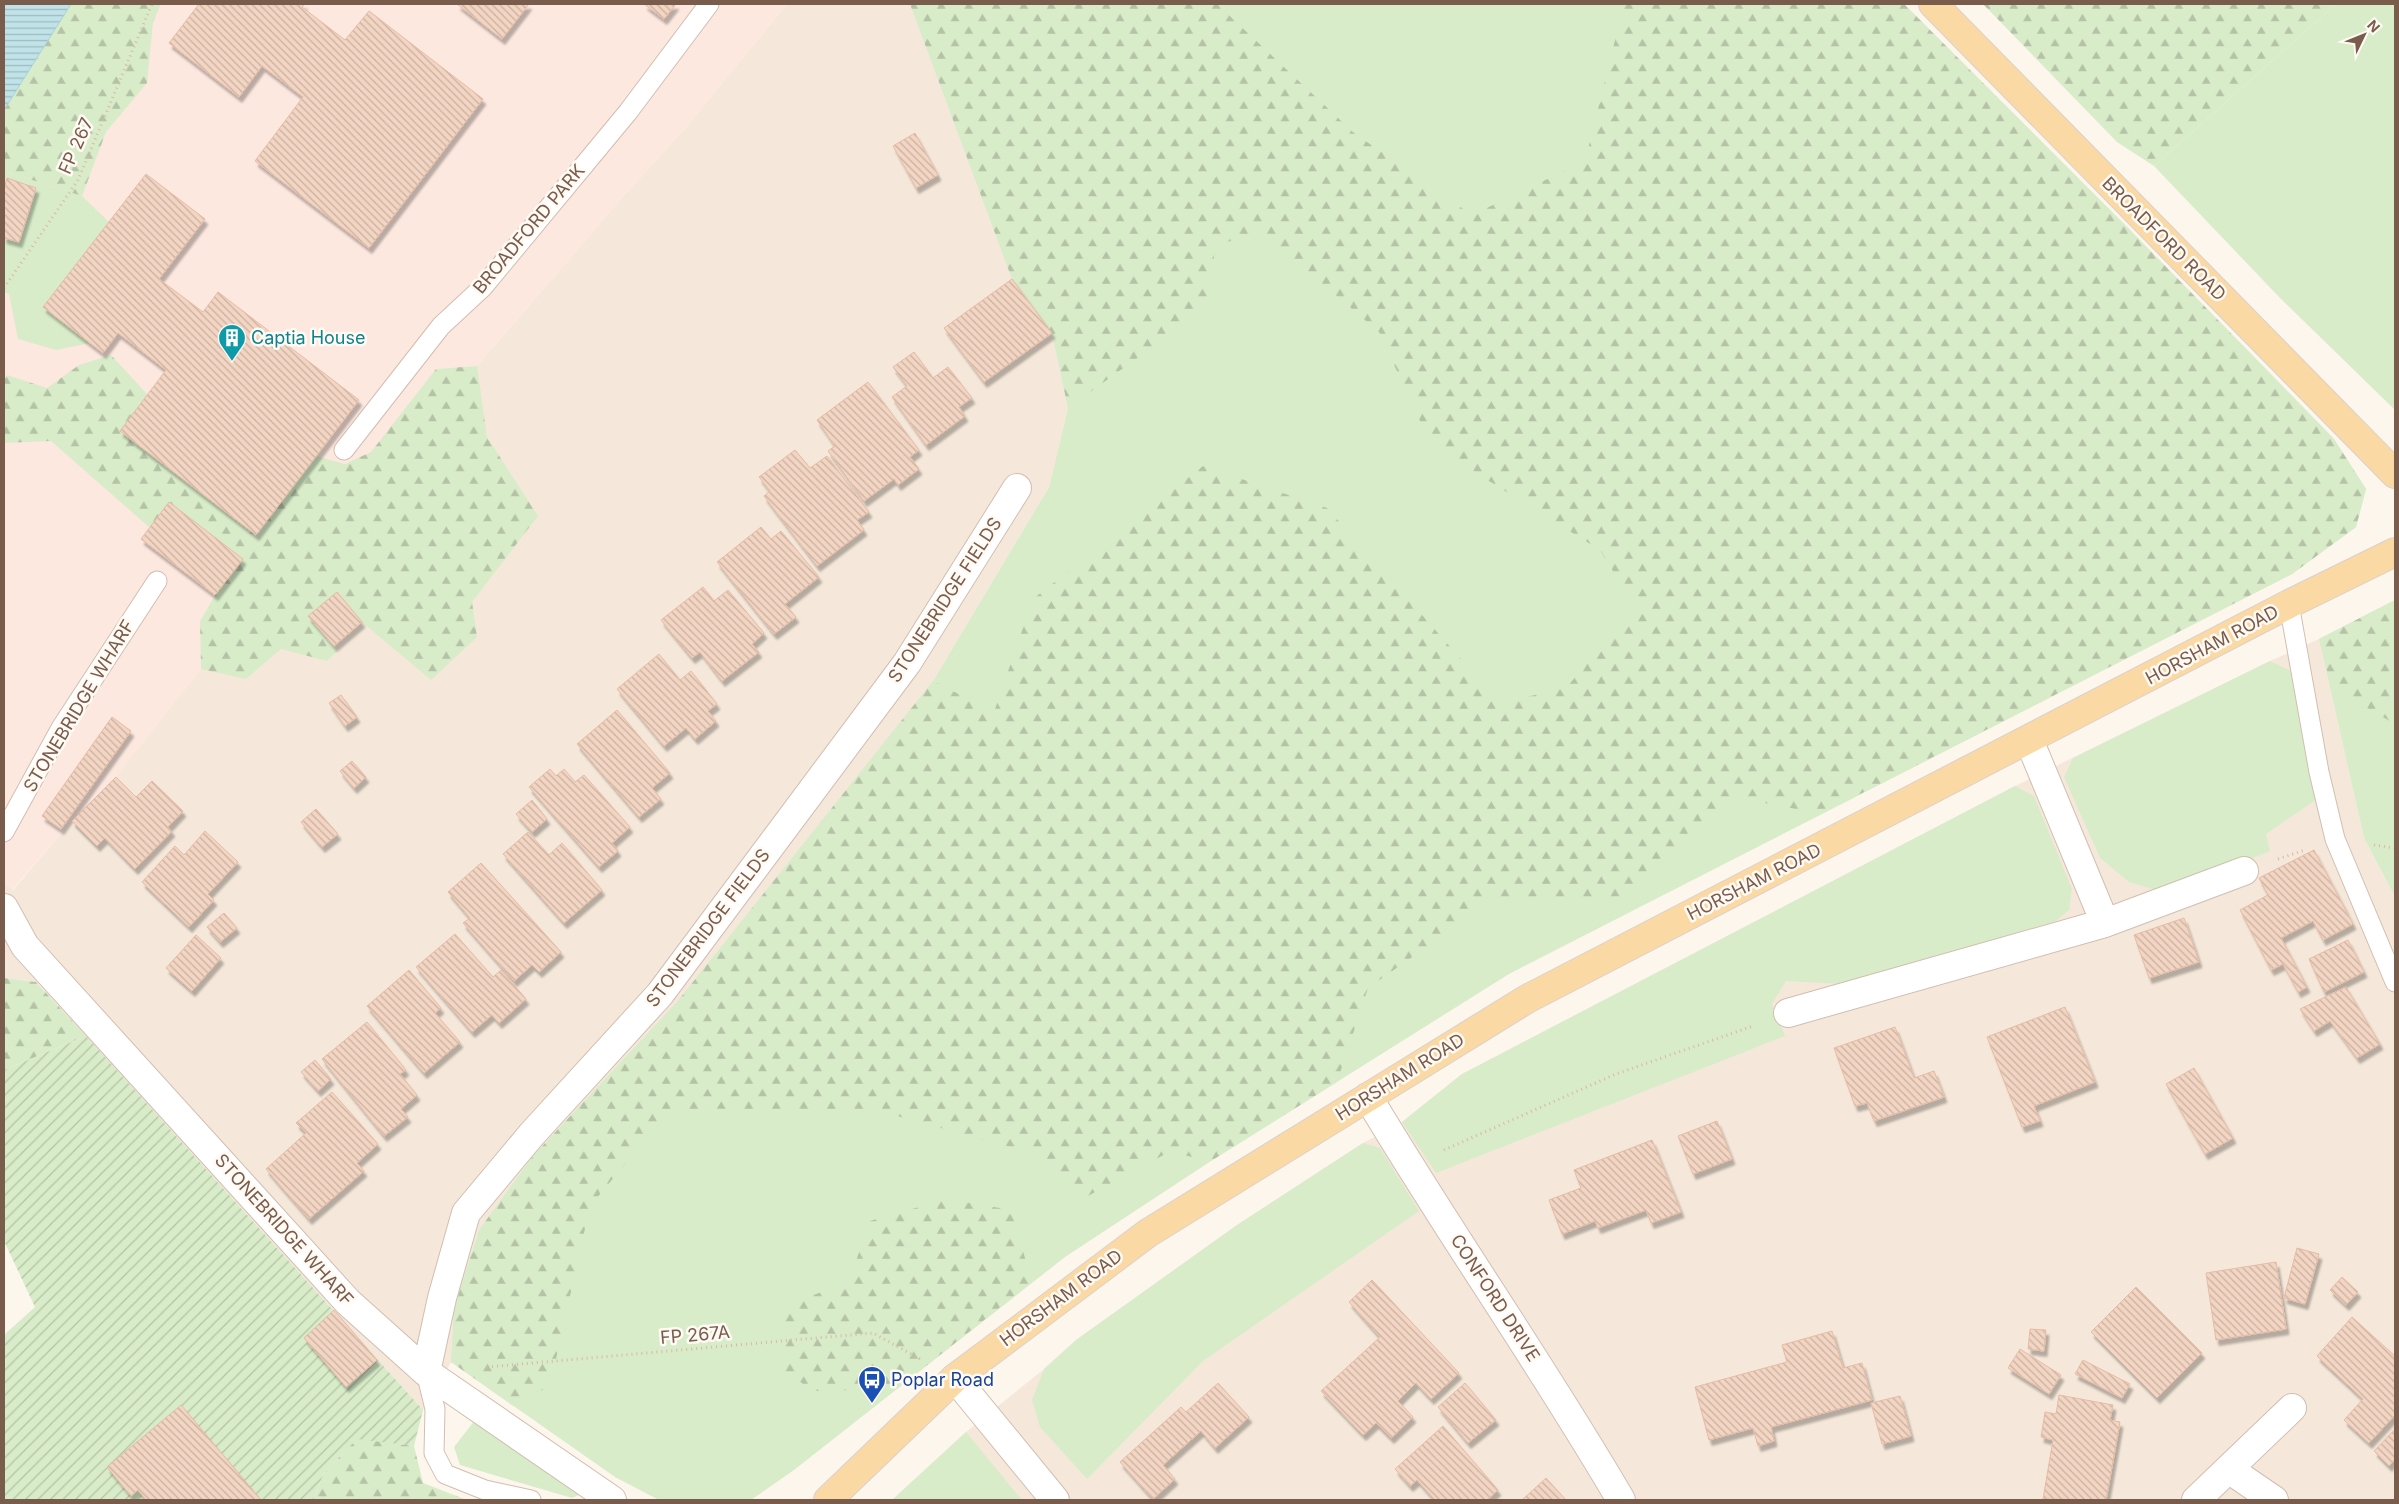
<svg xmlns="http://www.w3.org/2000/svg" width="2399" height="1504" font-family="Inter,sans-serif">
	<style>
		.residential { fill: #f5e8da }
		.commercial { fill: #fde8e0 }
		.grass { fill: #d8ecc9 }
		.forest { fill: url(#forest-firs) }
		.garden { fill: url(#garden-furrows) }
		.water { fill: url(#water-rules); stroke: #a5d3da }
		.building { fill: url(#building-back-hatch); stroke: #e6bba3; filter: url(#shadow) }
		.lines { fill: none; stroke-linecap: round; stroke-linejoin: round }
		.lane-casing { stroke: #d1beb0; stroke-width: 21 }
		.street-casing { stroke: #d1beb0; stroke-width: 30 }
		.primary-casing { stroke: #dad1cd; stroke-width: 30 }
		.path { stroke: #d9b8a5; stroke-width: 3; stroke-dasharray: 1 4; stroke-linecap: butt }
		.lane { stroke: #fff; stroke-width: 19 }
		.street { stroke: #fff; stroke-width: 28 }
		.primary { stroke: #fbd9a5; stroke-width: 28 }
		.labels { text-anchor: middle; stroke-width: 5; stroke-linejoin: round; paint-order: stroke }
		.street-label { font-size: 18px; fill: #7a5c4d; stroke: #fffaf3 }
		.culture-label { font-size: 18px; fill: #0d838f; stroke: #fffaf3; text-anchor: start }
		.transit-label { font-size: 18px; fill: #164399; stroke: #fffaf3; text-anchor: start }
	</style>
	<defs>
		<pattern id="forest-firs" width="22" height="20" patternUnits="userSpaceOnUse" patternTransform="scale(1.25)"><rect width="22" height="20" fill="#d8ecc9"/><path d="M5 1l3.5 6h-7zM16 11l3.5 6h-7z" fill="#b4c2a5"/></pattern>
		<pattern id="garden-furrows" width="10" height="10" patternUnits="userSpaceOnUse" patternTransform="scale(1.25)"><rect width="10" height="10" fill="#d8ecc9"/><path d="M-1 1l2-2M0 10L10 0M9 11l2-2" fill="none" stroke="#b4c2a5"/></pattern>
		<pattern id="water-rules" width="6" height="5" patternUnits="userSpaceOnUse" patternTransform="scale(1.25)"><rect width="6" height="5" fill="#bfe3e8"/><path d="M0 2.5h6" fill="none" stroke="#a0bbbe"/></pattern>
		<pattern id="building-back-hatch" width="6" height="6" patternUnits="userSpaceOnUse" patternTransform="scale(1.25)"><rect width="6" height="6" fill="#f3d5c3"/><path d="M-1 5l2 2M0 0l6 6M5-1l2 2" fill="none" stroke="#cab0a1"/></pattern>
		<filter id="shadow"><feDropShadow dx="3" dy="5.5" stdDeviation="1" flood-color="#0004"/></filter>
	</defs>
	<rect width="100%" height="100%" fill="#fdf6ec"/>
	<path class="residential" d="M787 4H910L1012 279 1052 333 1068 408 1049 487 933 681 677 1002 533 1156 479 1230 454 1309 451 1362 423 1410 37 982 4 978V882L13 890 201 669 200 621 436 369 477 366 626 193 686 127Z
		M2319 639 2364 838 2395 897V1500H892L966 1432 1044 1369 1076 1340 1237 1225 1363 1143 1402 1122 1462 1074 2015 786 2270 661Z"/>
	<path class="commercial" d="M71 4H787L686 127 626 193 477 366 436 369 371 452 345 464 243 559 215 595 200 621 201 669 116 777 72 821 12 890 4 882V110Z"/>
	<path class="grass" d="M910 4H1904L2130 230 2334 439 2366 489 2356 527 2292 574 1509 974 1211 1161 1065 1257 794 1470 751 1500H659L615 1477 451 1362 454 1309 479 1230 533 1156 677 1002 933 681 1049 487 1068 408 1052 333 1012 279Z
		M2336 4H2395V410L2281 299 2154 166Z
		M4 171 82 196 109 222 43 307 90 343 56 350 18 339 9 294 4 292Z
		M2395 600V897L2364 838 2319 639Z
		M2270 661 2291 671 2317 799 2266 834 2270 851 2166 893 2129 882 2100 858 2064 777 2073 758Z
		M2015 786 2034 796 2072 889 2069 910 2056 921 1843 984 1786 981 1772 1004 1785 1036 1436 1173 1402 1122 1462 1074Z
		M1363 1143 1380 1148 1419 1211 1203 1361 1087 1479 1040 1427 1032 1400 1044 1369 1076 1340 1237 1225Z
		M475 1420 581 1494 572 1498 460 1465 454 1447Z
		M966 1432 1022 1500H892Z"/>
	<path class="forest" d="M71 4H161L153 22 147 83 106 132 82 196 4 171V110Z
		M910 4H1217L1354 133 1472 215 1585 161 1624 4H1904L2130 230 2334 439 2366 489 2356 527 2292 574 1821 814 1734 797 1617 899H1495L1368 988 1337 1082 1211 1161 1169 1152 1086 1197 1029 1152 875 1110 667 1114 590 1206 550 1386 513 1406 451 1362 454 1309 479 1230 533 1156 677 1002 933 681 994 712 1033 599 1203 466 1327 508 1500 703 1566 688 1635 607 1600 550 1431 445 1379 332 1259 230 1215 247 1208 307 1068 408 1052 333 1012 279Z
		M1983 4H2336L2154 166 2117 142Z
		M111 355 148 395 120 431 256 535 316 456 345 464 371 452 436 369 477 366 487 437 538 516 472 602 477 637 431 680 362 622 308 616 337 651 327 661 281 649 246 679 201 669 200 621 215 595 243 559 150 528 51 441 4 443V381L7 375 47 388 79 365Z
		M2395 600V724L2331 687 2319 639Z
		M4 978 36 982 86 1036 4 1070Z
		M947 1199 1011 1210 1032 1282 897 1389 813 1391 782 1369 781 1308 849 1281 870 1221Z
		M357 1438 414 1446 423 1483 467 1500H313L324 1473Z"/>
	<path class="garden" d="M86 1036 423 1410 414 1446 357 1439 324 1473 313 1500H4V1335L35 1307 4 1241V1070Z"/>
	<path class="water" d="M4 4H71L4 110Z"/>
	<path class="building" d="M199 4H305L302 7 345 40 369 11 483 99 369 248 255 161 303 97 262 66 239 97 169 43Z
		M457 4H529L502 39Z
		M644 4H676L664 19Z
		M915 133 938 175 916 188 893 146Z
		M146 174 205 219 159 279 203 312 218 292 359 400 256 535 120 431 166 370 118 333 103 353 43 307Z
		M7 178 36 188 19 242 4 238V189Z
		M1012 279 1052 333 984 382 944 328Z
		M914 352 933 378 948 367 972 398 959 407 965 416 926 445 892 397 907 386 893 367Z
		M868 382 919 450 910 457 919 469 898 485 894 479 864 501 828 451 835 446 817 420Z
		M795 450 810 468 827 456 869 512 857 520 864 530 817 566 764 496 770 491 759 477Z
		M169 502 243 559 215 595 141 539Z
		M761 527 771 539 781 531 819 577 785 604 796 617 774 634 717 562Z
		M703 587 714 601 728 590 764 633 752 644 759 652 722 681 700 652 692 658 661 620Z
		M337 592 362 622 334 646 308 616Z
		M659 654 680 680 691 671 717 704 708 711 716 721 695 739 686 728 664 746 617 689Z
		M341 695 357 717 345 726 329 703Z
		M617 710 670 773 652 788 661 799 639 817 577 744Z
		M112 717 131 731 61 829 42 816Z
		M352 761 366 777 354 788 340 771Z
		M550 769 556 776 564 769 575 782 584 775 630 827 612 843 618 851 599 867 529 787Z
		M116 777 136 797 152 781 183 811 168 827 172 831 135 869 105 838 97 846 72 821Z
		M532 800 547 819 532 832 516 814Z
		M316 809 338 834 322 847 301 822Z
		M205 831 238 862 208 894 214 900 189 927 142 882 175 846 184 855Z
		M528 832 549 855 562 843 602 890 564 923 503 854Z
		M2314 850 2353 924 2323 940 2313 921 2281 938 2307 987 2298 992 2283 964 2271 970 2240 910 2268 895 2259 878Z
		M481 863 561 952 539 972 532 965 514 981 463 923 470 918 448 892Z
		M224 913 237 928 220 942 207 927Z
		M2184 918 2199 962 2149 978 2134 935Z
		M455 934 493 977 501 970 526 999 499 1023 492 1015 472 1032 416 967Z
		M196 935 221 958 192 991 166 968Z
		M2348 940 2364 972 2324 992 2309 959Z
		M409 970 441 1008 435 1013 460 1042 424 1073 367 1006Z
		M2346 987 2380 1044 2357 1058 2330 1021 2314 1031 2300 1009Z
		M2065 1007 2095 1082 2034 1106 2040 1121 2022 1127 1987 1037Z
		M367 1022 406 1070 400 1074 417 1095 401 1109 408 1117 384 1136 322 1059Z
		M1895 1027 1914 1078 1934 1071 1944 1097 1874 1121 1867 1103 1855 1106 1834 1048Z
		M315 1060 331 1079 318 1091 301 1072Z
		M2194 1068 2233 1138 2205 1154 2166 1084Z
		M332 1092 378 1144 357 1163 364 1171 309 1219 266 1169 306 1133 296 1123Z
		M1717 1121 1732 1159 1693 1174 1678 1136Z
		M1652 1140 1681 1212 1651 1223 1646 1210 1598 1228 1595 1221 1562 1234 1549 1200 1581 1188 1574 1170Z
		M2297 1248 2319 1254 2305 1304 2284 1298Z
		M2276 1262 2286 1329 2216 1340 2206 1273Z
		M2342 1277 2358 1292 2346 1305 2330 1290Z
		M1372 1280 1459 1373 1431 1399 1416 1383 1398 1401 1413 1417 1391 1438 1376 1423 1363 1435 1321 1391 1380 1337 1349 1302Z
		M2136 1287 2202 1353 2157 1398 2091 1332Z
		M334 1310 377 1360 346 1387 304 1338Z
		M2352 1317 2395 1356V1415L2369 1443 2344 1420 2363 1399 2317 1356Z
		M2030 1329 2046 1330 2044 1351 2028 1349Z
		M1832 1331 1843 1368 1862 1363 1872 1400 1771 1427 1774 1441 1758 1446 1753 1428 1709 1440 1695 1387 1787 1362 1782 1345Z
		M2020 1349 2061 1375 2049 1394 2008 1368Z
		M2083 1360 2130 1384 2122 1398 2075 1374Z
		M1218 1383 1249 1417 1215 1448 1201 1431 1163 1465 1175 1479 1153 1499 1120 1462 1181 1407 1186 1412Z
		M1465 1383 1496 1420 1468 1443 1438 1407Z
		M2059 1395 2113 1405 2110 1420 2120 1422 2106 1500 2043 1499 2053 1440 2041 1437 2045 1412 2056 1414Z
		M1900 1396 1911 1436 1882 1444 1871 1403Z
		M181 1405 261 1500H146L138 1490 131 1496 107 1467Z
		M1443 1426 1498 1490 1487 1500H1435L1417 1480 1410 1486 1395 1469Z
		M2395 1429V1459L2389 1466 2374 1451Z
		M1546 1478 1566 1500H1522Z"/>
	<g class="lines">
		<defs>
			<path id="lane" d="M344 450 441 326 483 287 628 112 709 4
				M2289 604 2319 772 2335 839 2395 982
				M4 832 61 728 157 581
				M426 1372 435 1409 434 1453 445 1474 485 1490 531 1500"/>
			<path id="street" d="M4 908 25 946 348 1302 426 1372 612 1500
				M2105 923 2244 871
				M1788 1013 2105 923 2029 740
				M1368 1097C1449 1233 1541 1363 1621 1500
				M426 1372 442 1298 466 1213 532 1134 660 994 907 663 1017 488
				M955 1378 1055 1500
				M2230 1470 2274 1500
				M2196 1500 2292 1408"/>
			<path id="primary" d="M1933 4 2395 474
				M828 1500 955 1378 1148 1233 1527 999 2289 604 2395 552"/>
		</defs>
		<use href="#lane" class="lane-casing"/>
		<use href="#street" class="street-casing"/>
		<use href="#primary" class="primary-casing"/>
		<path class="path" d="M4 288 78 180 152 4
			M2374 845 2395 848
			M2278 859 2305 850
			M1444 1150 1616 1074 1753 1026
			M487 1367 873 1333 922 1360"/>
		<use href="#lane" class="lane"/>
		<use href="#street" class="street"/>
		<use href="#primary" class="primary"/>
	</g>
	<defs>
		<symbol id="building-pin" viewBox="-11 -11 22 30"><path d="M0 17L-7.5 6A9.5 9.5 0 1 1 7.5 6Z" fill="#0f9aa8" stroke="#fffaf3"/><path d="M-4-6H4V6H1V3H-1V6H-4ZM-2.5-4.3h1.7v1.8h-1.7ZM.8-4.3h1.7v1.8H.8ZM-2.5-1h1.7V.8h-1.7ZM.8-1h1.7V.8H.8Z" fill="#fff"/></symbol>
		<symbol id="bus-pin" viewBox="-11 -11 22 30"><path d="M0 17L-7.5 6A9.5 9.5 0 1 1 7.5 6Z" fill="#1a4fb4" stroke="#fffaf3"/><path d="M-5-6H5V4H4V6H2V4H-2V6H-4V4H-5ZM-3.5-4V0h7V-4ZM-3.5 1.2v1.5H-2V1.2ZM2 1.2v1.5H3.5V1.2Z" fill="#fff"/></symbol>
	</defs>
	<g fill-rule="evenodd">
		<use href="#building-pin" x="216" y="322" width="32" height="43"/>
		<use href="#bus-pin" x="856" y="1364" width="32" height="43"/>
	</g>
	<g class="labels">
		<g class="street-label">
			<text transform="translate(76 146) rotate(-66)" y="6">FP 267</text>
			<text transform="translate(529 229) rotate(-50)" y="6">BROADFORD PARK</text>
			<text transform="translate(2164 239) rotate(45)" y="6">BROADFORD ROAD</text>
			<text transform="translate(945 600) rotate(-57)" y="6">STONEBRIDGE FIELDS</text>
			<text transform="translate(2212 645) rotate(-28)" y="6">HORSHAM ROAD</text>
			<text transform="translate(79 706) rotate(-59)" y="6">STONEBRIDGE WHARF</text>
			<text transform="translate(1754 882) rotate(-27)" y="6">HORSHAM ROAD</text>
			<text transform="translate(708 928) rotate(-53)" y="6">STONEBRIDGE FIELDS</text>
			<text transform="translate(1400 1077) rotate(-32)" y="6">HORSHAM ROAD</text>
			<text transform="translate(284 1230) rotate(48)" y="6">STONEBRIDGE WHARF</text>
			<text transform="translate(1061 1298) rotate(-37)" y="6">HORSHAM ROAD</text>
			<text transform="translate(1495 1298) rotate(57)" y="6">CONFORD DRIVE</text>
			<text transform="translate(695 1335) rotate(-5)" y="6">FP 267A</text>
		</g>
		<g class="culture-label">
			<text x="251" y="344">Captia House</text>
		</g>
		<g class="transit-label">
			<text x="891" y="1386">Poplar Road</text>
		</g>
	</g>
	<rect width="2399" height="1504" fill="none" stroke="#7a5c4d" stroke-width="10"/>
	<g transform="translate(2364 35) rotate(47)" stroke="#fffaf3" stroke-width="4" paint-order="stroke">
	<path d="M0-4L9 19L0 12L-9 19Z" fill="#7a5c4d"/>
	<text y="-8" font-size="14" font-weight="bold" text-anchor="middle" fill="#7a5c4d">N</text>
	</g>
</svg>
